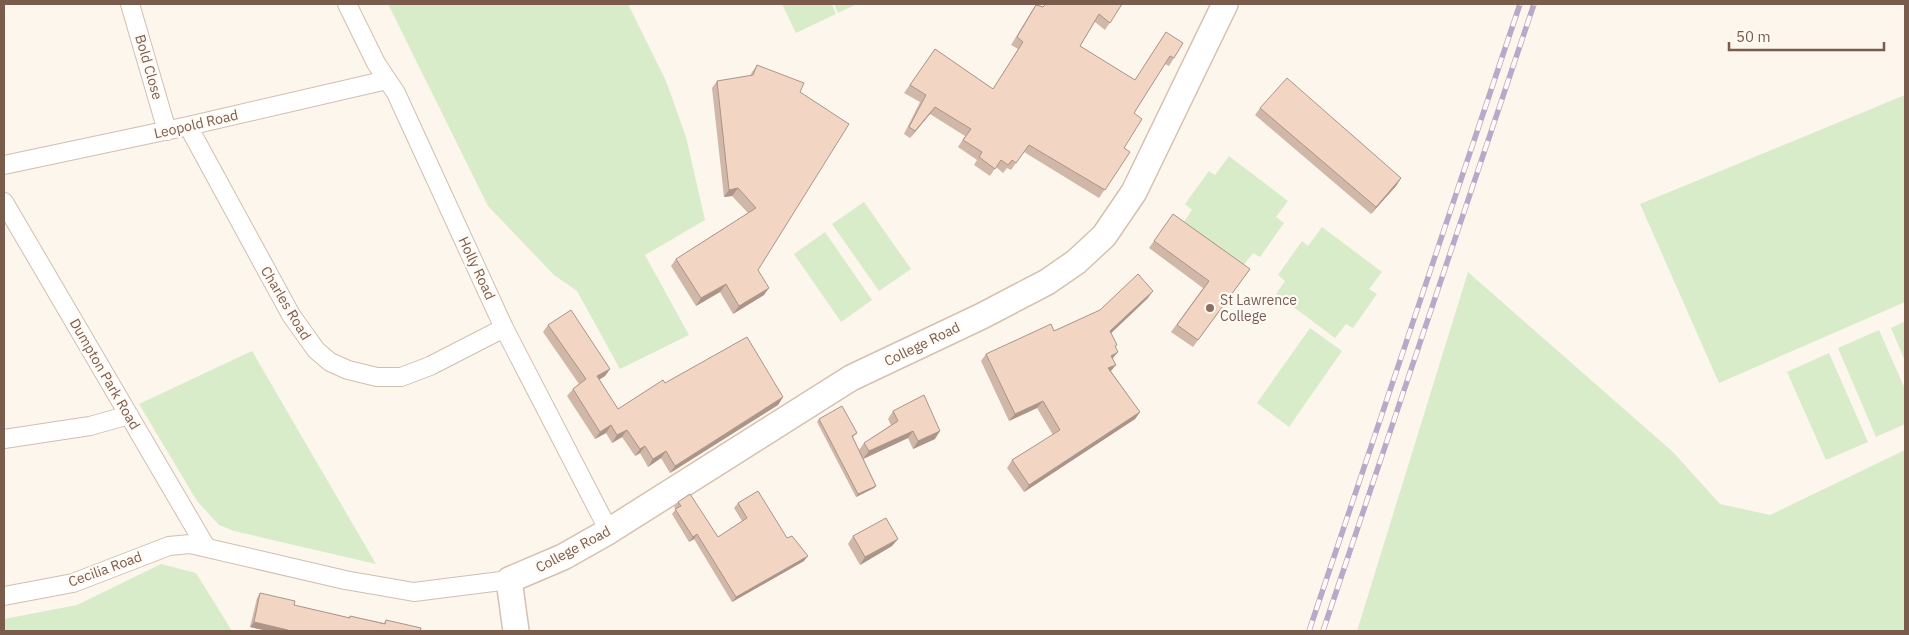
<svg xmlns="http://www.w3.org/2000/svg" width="1909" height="635" font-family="'IBM Plex Sans',sans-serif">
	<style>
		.green { fill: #d8ecc9 }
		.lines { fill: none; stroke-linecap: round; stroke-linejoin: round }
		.street-casing { stroke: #d1beb0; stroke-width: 20 }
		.secondary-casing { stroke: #d6c0b0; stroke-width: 28 }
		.street { stroke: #fff; stroke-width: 18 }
		.secondary { stroke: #fff; stroke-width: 25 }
		.rail-casing { stroke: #b9a8c9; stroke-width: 5.5 }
		.rail { stroke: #fffaf3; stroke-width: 4; stroke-dasharray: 11; stroke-linecap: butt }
		.wall { fill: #d1b7a8 }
		.shaded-wall { fill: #aa9588 }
		.building { fill: #f3d5c3; stroke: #aa9588 }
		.education-dot { fill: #8d6e63; stroke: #fffaf3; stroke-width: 2 }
		.labels { text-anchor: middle; stroke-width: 4.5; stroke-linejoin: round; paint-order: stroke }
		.street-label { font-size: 14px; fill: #7a5c4d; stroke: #fffaf3 }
		.education-label { font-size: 14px; fill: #785e54; stroke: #fffaf3; text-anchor: start }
	</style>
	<rect width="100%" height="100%" fill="#fdf6ec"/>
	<path class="green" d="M388 4H628L666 81 686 137 705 220 645 255 689 335 620 369 577 291 554 275 488 206Z
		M782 4H832L836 14 796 33Z
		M834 4H857L838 13Z
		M1905 95V302L1719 383 1640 204Z
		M1229 156 1288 201 1276 217 1284 223 1260 257 1253 253 1242 267 1183 223 1192 210 1185 204 1209 171 1215 175Z
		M864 202 911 269 879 291 832 224Z
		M1322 227 1382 272 1369 289 1377 294 1353 328 1346 324 1335 338 1276 294 1285 281 1278 275 1302 241 1308 246Z
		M825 232 872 300 841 322 794 254Z
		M1468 272 1673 452 1720 504 1770 515 1905 450V631H1357Z
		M1905 321V361L1891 328Z
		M1310 328 1342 351 1289 427 1257 403Z
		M1879 330 1905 389V424L1876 437 1838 348Z
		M252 351 376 564 234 531 219 525 197 501 139 404Z
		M1829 353 1868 442 1826 460 1787 372Z
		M161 564 196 573 232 631H4V619L77 605Z"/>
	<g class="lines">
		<defs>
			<path id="street" d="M130 4 167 131
				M347 4 376 63 396 93 504 328 609 531
				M188 126 291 315 316 350 330 362 348 370 377 377H401L430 366 504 328
				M4 165 188 126 387 80
				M4 202 206 547
				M4 439 90 426 129 415
				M4 596 73 583 169 546 190 544 345 580 414 592 509 580"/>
			<path id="secondary" d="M516 631 509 580 563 557 609 531 851 378 982 316 1047 282 1076 262 1104 236 1134 192 1225 4"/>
		</defs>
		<use href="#street" class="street-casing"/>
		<use href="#secondary" class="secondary-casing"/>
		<use href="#street" class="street"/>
		<use href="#secondary" class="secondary"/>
		<defs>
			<path id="rail" d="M1309 631 1520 4
				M1323 631 1534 4"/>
		</defs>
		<use href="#rail" class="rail-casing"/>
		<use href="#rail" class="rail"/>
	</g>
	<path class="wall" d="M1045 4H1122L1105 30 1095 22 1080 46 1135 80 1166 32 1174 58 1169 66 1165 64 1134 113 1124 148 1130 152 1099 198 1024 152 1011 170 1007 168 1003 173 996 167 990 176 974 165 977 160 958 147 965 136 930 114 910 138 904 134 920 102 904 93 935 49 993 89 1018 49 1011 45 1031 12 1036 5 1043 7Z
		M757 65 800 92 758 270 764 295 733 314 720 292 696 306 671 266 676 259 748 213 732 196 724 197 712 88 717 81 750 76 752 72Z
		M1260 108 1401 178 1396 186 1371 214 1255 115Z
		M1173 214 1250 269 1193 347 1171 332 1203 288 1149 248Z
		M1148 298 1111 333 1116 348 1113 359 1111 371 1140 412 1135 419 1024 492 1007 468 1012 460 1053 435 1037 408 1009 421 981 361 986 354 1054 331Z
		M548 325 610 369 605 376 599 380 618 409 665 383 783 397 778 405 670 473 661 458 648 467 640 453 635 456 622 437 612 443 606 433 595 439 567 396 573 389 579 384 543 332Z
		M893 411 935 439 913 449 908 438 863 459 860 452 876 486 874 488 856 497 817 422 819 419 857 433 853 437 859 450 864 443 891 425 888 419Z
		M678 502 718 537 742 521 734 508 738 503 787 538 804 561 732 602 694 539 689 542 672 514 676 509 674 507Z
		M853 536 892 546 860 565 848 544Z
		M260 593 294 605 349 618 350 616 384 623 386 620 420 631H268L250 627 257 598Z"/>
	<path class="shaded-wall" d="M935 107 930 114 910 138 915 131Z
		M1401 178 1396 186 1371 214 1376 207Z
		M738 188 732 196 724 197 729 190Z
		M726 284 720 292 696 306 701 298Z
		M769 288 764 295 733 314 739 306Z
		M1153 291 1148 298 1105 339 1110 331Z
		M1118 352 1112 359 1111 356Z
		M1116 365 1110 372 1108 368Z
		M610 369 605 376 592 384 597 376Z
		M783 397 778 405 670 473 675 466Z
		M1043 401 1037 408 1009 421 1015 414Z
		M1140 412 1135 419 1024 492 1029 485Z
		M611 425 606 433 595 439 600 432Z
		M627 430 622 437 612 443 617 435Z
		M913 431 908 438 863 459 869 451Z
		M940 431 935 439 913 449 918 441Z
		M645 446 640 453 635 456 640 449Z
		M666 451 661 458 648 467 653 459Z
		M876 486 874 488 856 497 858 494Z
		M697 534 694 539 689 542 693 537Z
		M898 539 892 546 860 565 865 557Z
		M808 556 804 561 732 602 736 597Z
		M254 622 288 630 287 631H268L250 627Z"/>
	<path class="building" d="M1046 4H1122L1110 23 1099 14 1080 46 1135 80 1166 32 1183 43 1174 58 1170 56 1134 113 1142 119 1124 148 1130 152 1105 190 1029 145 1016 163 1012 160 1008 165 1001 160 995 169 979 157 982 152 963 140 971 129 935 107 915 131 909 127 926 95 910 85 935 49 993 89 1023 42 1017 37 1036 5 1043 7Z
		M757 65 804 83 800 92 849 124 758 270 769 288 739 306 726 284 701 298 676 259 756 208 738 188 729 190 717 81 753 75Z
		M1287 78 1401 178 1376 207 1260 108Z
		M1173 214 1250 269 1198 340 1177 325 1209 281 1154 241Z
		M1138 274 1153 291 1110 331 1117 345 1115 346 1118 352 1111 356 1116 365 1108 368 1140 412 1029 485 1012 460 1060 430 1043 401 1015 414 986 354 1051 324 1054 331 1100 310Z
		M571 310 610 369 597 376 618 409 663 380 665 383 747 337 783 397 675 466 666 451 653 459 645 446 640 449 627 430 617 435 611 425 600 432 573 389 586 379 548 325Z
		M924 395 940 431 918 441 913 431 869 451 864 443 898 421 893 411Z
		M842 406 857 433 852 436 876 486 858 494 819 419Z
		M758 491 787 538 792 536 808 556 736 597 697 534 693 537 675 509 681 506 678 502 690 494 718 537 747 518 738 503Z
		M886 518 898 539 865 557 853 536Z
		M260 593 295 601 294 605 350 618V616L385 624 386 620 421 628 420 631H288V630L254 622Z"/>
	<circle class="education-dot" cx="1210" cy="308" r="5"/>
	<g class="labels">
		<g class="street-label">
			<text transform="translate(149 67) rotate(74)" y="5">Bold Close</text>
			<text transform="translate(196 124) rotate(-13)" y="5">Leopold Road</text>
			<text transform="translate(477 268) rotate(65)" y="5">Holly Road</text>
			<text transform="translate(286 303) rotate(59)" y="5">Charles Road</text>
			<text transform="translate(922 344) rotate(-26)" y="5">College Road</text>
			<text transform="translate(105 374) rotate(60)" y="5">Dumpton Park Road</text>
			<text transform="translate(573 549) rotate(-28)" y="5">College Road</text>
			<text transform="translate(105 569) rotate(-20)" y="5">Cecilia Road</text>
		</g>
		<g class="education-label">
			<text x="1220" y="305">St Lawrence<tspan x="1220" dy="16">College</tspan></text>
		</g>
	</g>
	<rect width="1909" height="635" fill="none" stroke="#7a5c4d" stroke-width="10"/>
	<path d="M1729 42v8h155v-8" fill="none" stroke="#7a5c4d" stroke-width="2.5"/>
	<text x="1736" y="42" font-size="15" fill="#7a5c4d" stroke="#fffaf3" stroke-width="4" paint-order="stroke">50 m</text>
</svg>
